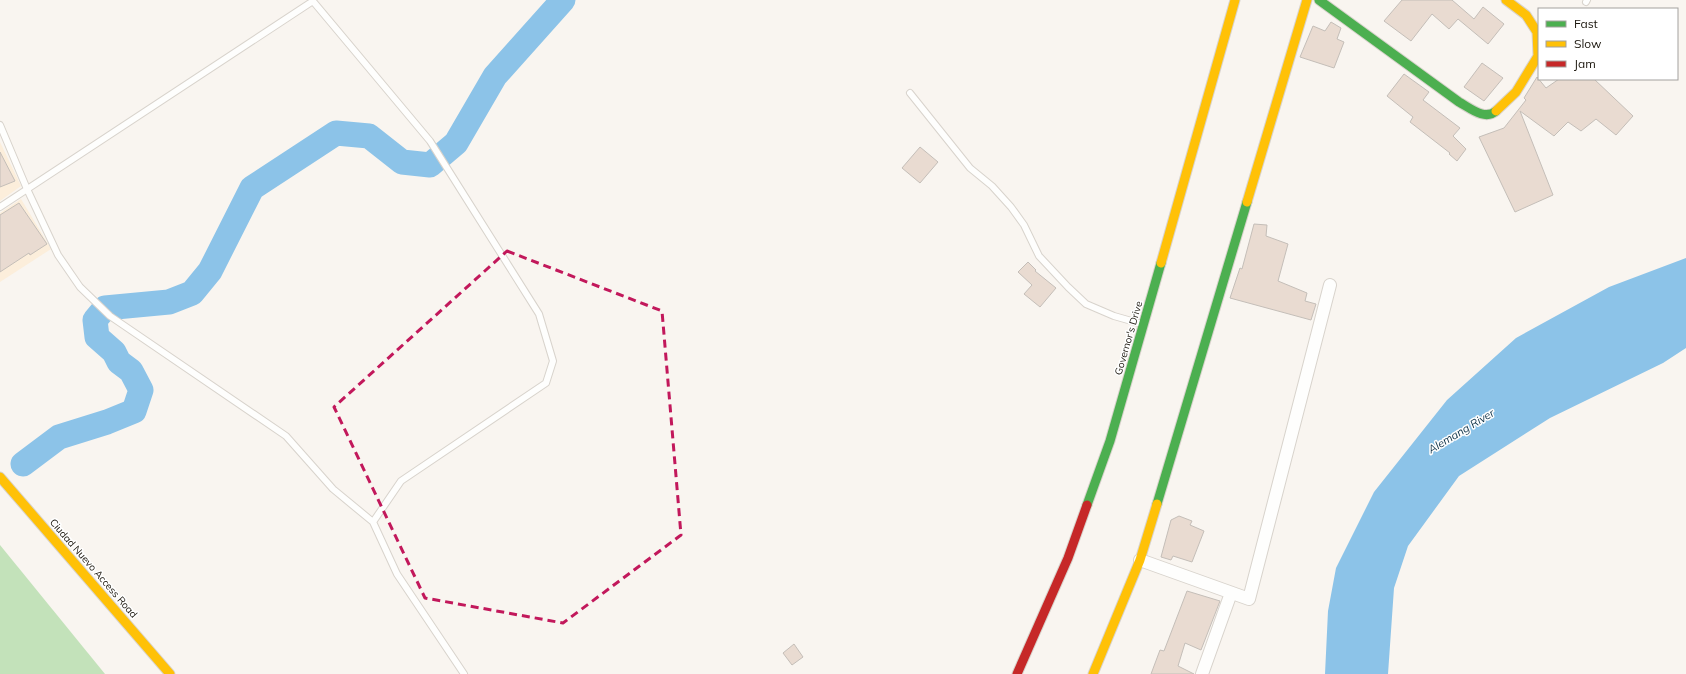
<svg xmlns="http://www.w3.org/2000/svg" width="1686" height="674" font-family="Mulish,sans-serif">
	<style>
		.built { fill: #fceedb }
		.forest { fill: #c3e2ba }
		.water { fill: #8cc3e8 }
		.lines { fill: none; stroke-linecap: round; stroke-linejoin: round }
		.river { stroke: #8cc3e8; stroke-width: 25 }
		.building { fill: #e9dbd1; stroke: #c4beb8 }
		.lane-casing { stroke: #d8d3cc; stroke-width: 8 }
		.street-casing { stroke: #d8d3cc; stroke-width: 14 }
		.fast-casing { stroke: #d8d3cc; stroke-width: 11 }
		.slow-casing { stroke: #d8d3cc; stroke-width: 11 }
		.jam-casing { stroke: #d8d3cc; stroke-width: 11 }
		.lane { stroke: #fefefd; stroke-width: 6 }
		.street { stroke: #fefefd; stroke-width: 12 }
		.fast { stroke: #4caf50; stroke-width: 9 }
		.slow { stroke: #ffc107; stroke-width: 9 }
		.jam { stroke: #c62828; stroke-width: 9 }
		.marked { fill: none; stroke: #c2185b; stroke-width: 3; stroke-dasharray: 8 5; stroke-linejoin: round }
		.labels { text-anchor: middle; stroke-width: 3; stroke-linejoin: round; paint-order: stroke }
		.street-label { font-size: 10px; fill: #1a150c; stroke: #fff }
		.water-label { font-size: 11px; font-style: italic; fill: #0d3147; stroke: #fff }
	</style>
	<rect width="100%" height="100%" fill="#f9f5f0"/>
	<path class="built" d="M0 142 21 186 0 201Z
		M21 199 51 249 0 282V213Z"/>
	<path class="forest" d="M0 545 105 674H0Z"/>
	<path class="water" d="M1686 258V348L1663 363 1550 418 1459 476 1408 546 1394 588 1388 674H1325L1328 611 1336 568 1374 492 1447 400 1516 338 1609 287Z"/>
	<g class="lines">
		<path class="river" d="M23 464 59 437 107 422 134 411 141 390 131 371 119 362 114 352 97 337 95 320 105 308 169 302 192 293 210 271 252 188 336 133 369 136 402 162 430 165 456 143 495 76 563 0"/>
	</g>
	<path class="building" d="M1402 0H1452L1474 19 1483 7 1504 24 1488 44 1458 19 1449 29 1432 14 1411 41 1384 21Z
		M1331 22 1341 28 1337 39 1344 42 1334 68 1300 57 1313 26 1325 31Z
		M1482 63 1503 78 1484 101 1464 87Z
		M1404 74 1429 92 1423 100 1460 128 1453 136 1466 149 1457 161 1449 154 1450 153 1410 122 1413 117 1387 96Z
		M1537 77 1546 88 1559 79H1594L1633 116 1616 135 1596 119 1581 131 1568 122 1554 136 1520 111 1553 195 1515 212 1479 137 1504 128 1526 100 1524 98Z
		M920 147 938 162 920 183 902 168Z
		M0 152 15 181 0 187Z
		M19 203 47 244 30 255 29 253 0 272V215Z
		M1254 224 1267 225 1266 236 1288 244 1278 281 1307 293 1305 301 1316 304 1311 320 1230 298 1240 268 1242 269Z
		M1028 262 1036 270 1035 271 1056 288 1040 307 1024 294 1032 285 1018 272Z
		M1179 516 1192 521 1190 525 1204 531 1192 562 1173 556 1171 560 1161 557 1171 520Z
		M1187 591 1220 601 1201 650 1185 643 1178 666 1194 674H1151L1160 650 1164 651Z
		M794 644 803 657 792 665 783 653Z"/>
	<g class="lines">
		<defs>
			<path id="lane" d="M312 0 430 141 539 314 553 361 546 383 401 481 373 522
				M1586 2 1587 0
				M910 93 970 168 992 186 1011 207 1024 225 1039 256 1068 287 1086 304 1114 316 1142 324
				M0 125 27 189 58 255 80 287 110 316 286 436 333 489 373 522 397 574 464 674
				M0 207 313 1"/>
			<path id="street" d="M1140 560 1249 599 1330 285
				M1202 674 1231 593"/>
			<path id="fast" d="M1319 0 1459 102C1470 108 1485 121 1496 111
				M1157 504 1247 202
				M1087 505 1110 441 1161 263"/>
			<path id="slow" d="M1496 111 1516 92 1538 56 1537 32 1526 15 1506 0
				M1247 202 1307 0
				M1161 263 1235 0
				M0 477 170 674
				M1093 674 1140 560 1157 504"/>
			<path id="jam" d="M1017 674 1068 558 1087 505"/>
		</defs>
		<use href="#lane" class="lane-casing"/>
		<use href="#street" class="street-casing"/>
		<use href="#fast" class="fast-casing"/>
		<use href="#slow" class="slow-casing"/>
		<use href="#jam" class="jam-casing"/>
		<use href="#lane" class="lane"/>
		<use href="#street" class="street"/>
		<use href="#fast" class="fast"/>
		<use href="#slow" class="slow"/>
		<use href="#jam" class="jam"/>
	</g>
	<path class="marked" d="M507 251 662 311 681 535 563 623 425 598 334 407Z"/>
	<g class="labels">
		<g class="street-label">
			<text transform="translate(1128 338) rotate(-74)" y="4">Governor's Drive</text>
			<text transform="translate(94 568) rotate(49)" y="4">Ciudad Nuevo Access Road</text>
		</g>
		<g class="water-label">
			<text transform="translate(1461 431) rotate(-31)" y="4">Alemang River</text>
		</g>
	</g>
	<rect x="1538" y="8" width="140" height="72" fill="#ffffff" stroke="#a3a19e"/>
	<rect x="1546" y="21" width="20" height="6" fill="#4caf50" stroke="#a3a19e"/>
	<text x="1574" y="28" font-size="12" fill="#1a150c">Fast</text>
	<rect x="1546" y="41" width="20" height="6" fill="#ffc107" stroke="#a3a19e"/>
	<text x="1574" y="48" font-size="12" fill="#1a150c">Slow</text>
	<rect x="1546" y="61" width="20" height="6" fill="#c62828" stroke="#a3a19e"/>
	<text x="1574" y="68" font-size="12" fill="#1a150c">Jam</text>
</svg>
